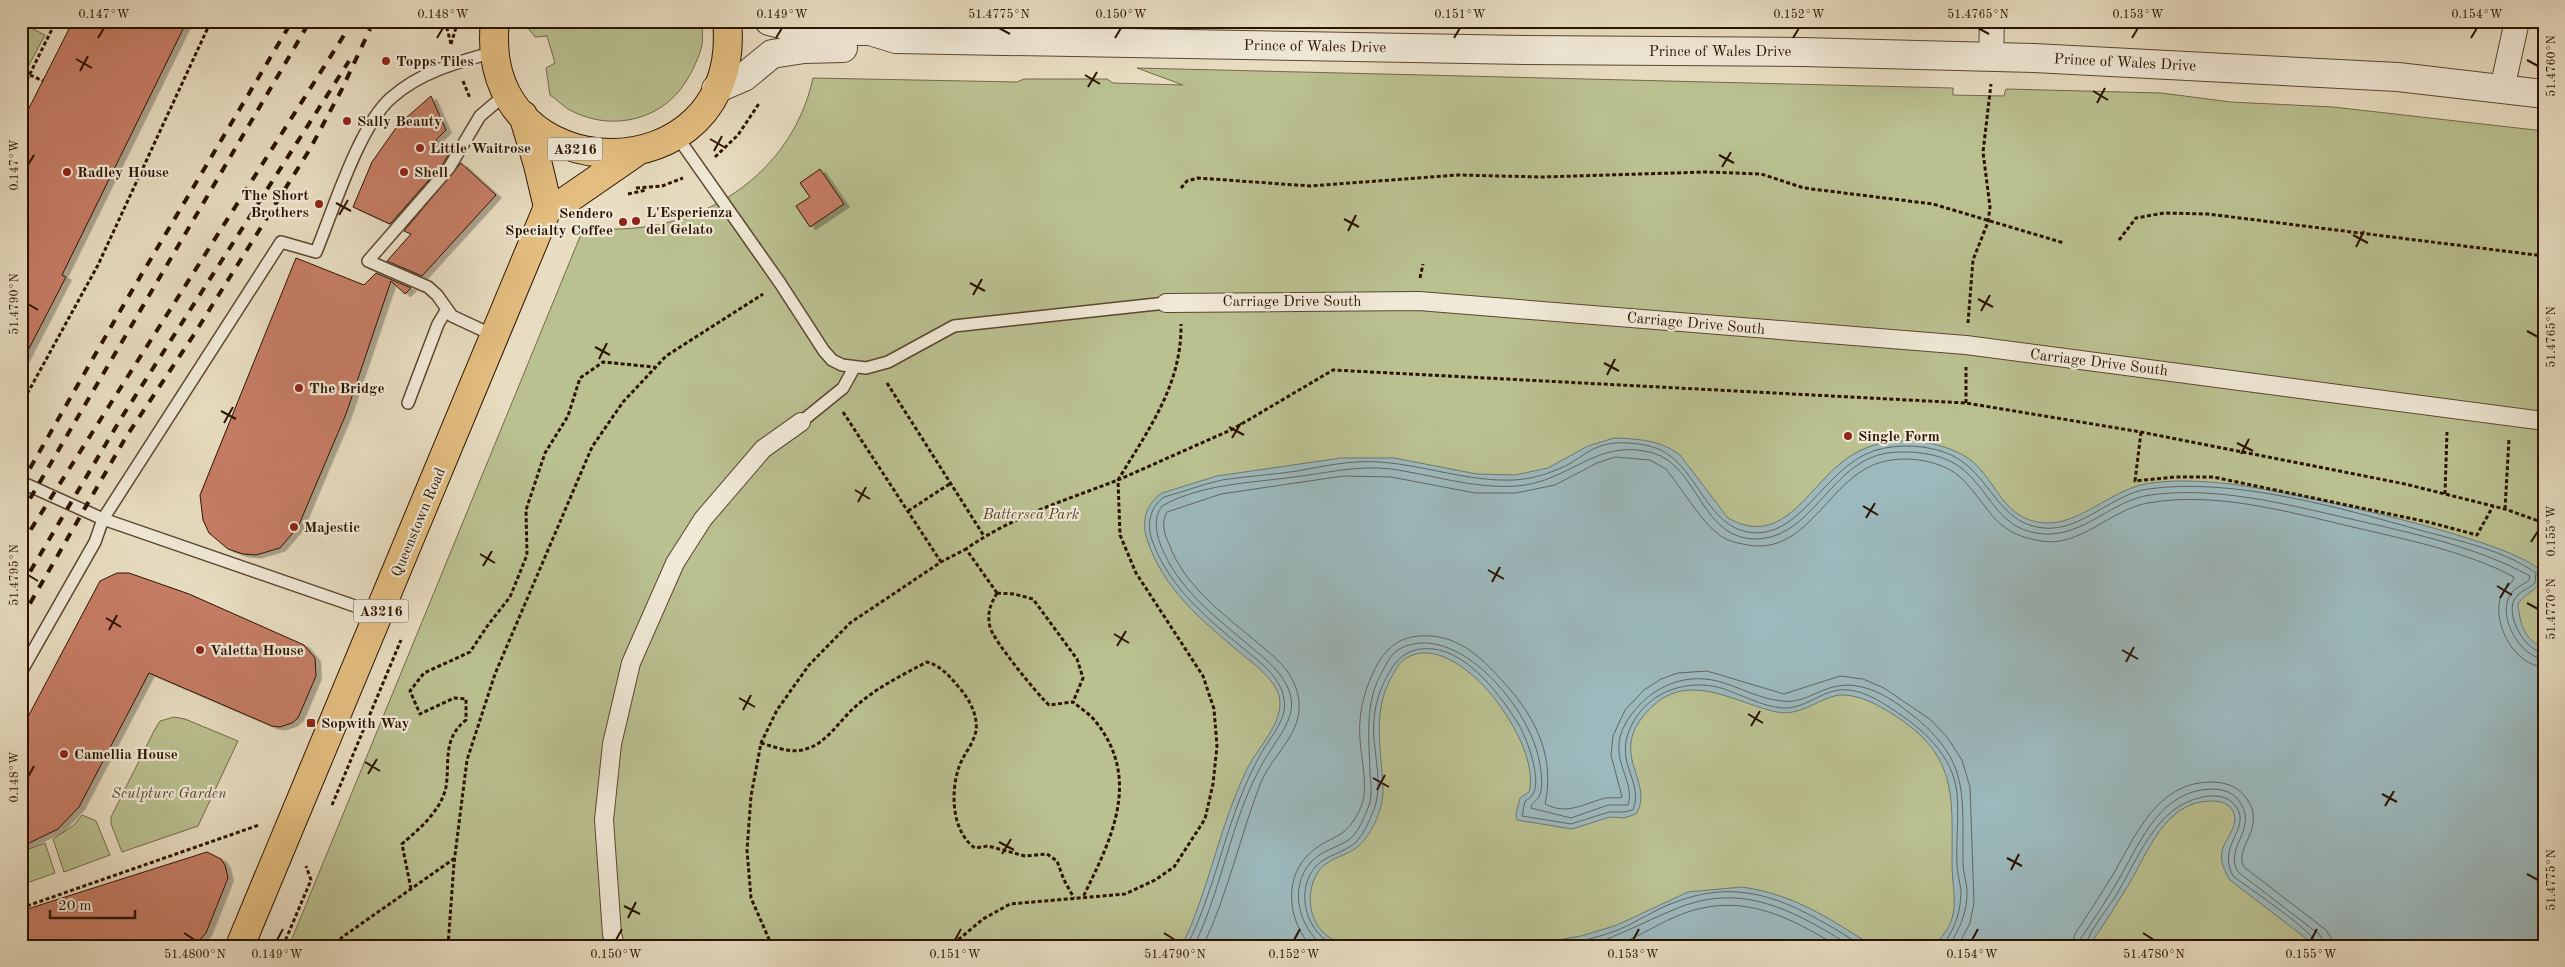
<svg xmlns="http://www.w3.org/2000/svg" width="2565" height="967" font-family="'Old Standard TT',serif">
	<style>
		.green { fill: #bac090; stroke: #736a48 }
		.water { fill: #9cb9bd; stroke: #6f7772 }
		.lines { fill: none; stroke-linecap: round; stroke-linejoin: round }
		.shore { stroke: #64665f; stroke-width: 1 }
		.building { fill: #c67d65; stroke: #2c1301; filter: url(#shadow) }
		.service-casing { stroke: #5b4631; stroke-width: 14 }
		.pedestrian-casing { stroke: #5b4631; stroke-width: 20 }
		.minor-casing { stroke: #5b4631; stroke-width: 26 }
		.tertiary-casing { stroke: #5b4631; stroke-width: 30 }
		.primary-casing { stroke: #2c1301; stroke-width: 30 }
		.path { stroke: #2c1301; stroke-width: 3; stroke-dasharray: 4 2.5; stroke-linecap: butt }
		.service { stroke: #f0e9d7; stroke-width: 11 }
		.pedestrian { stroke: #f0e9d7; stroke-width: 18 }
		.minor { stroke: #f0e9d7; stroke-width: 24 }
		.tertiary { stroke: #f0e9d7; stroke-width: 28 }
		.primary { stroke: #e4be80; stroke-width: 28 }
		.rail { stroke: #2c1301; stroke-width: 4; stroke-dasharray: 9 9; stroke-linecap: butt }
		.ticks { fill: none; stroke: #2c1301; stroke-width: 2 }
		.poi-dot { fill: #8f2418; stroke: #f0e9d7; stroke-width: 2 }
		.labels { text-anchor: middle; stroke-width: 4.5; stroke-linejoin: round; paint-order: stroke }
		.shield { fill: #f0e9d7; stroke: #675341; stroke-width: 1 }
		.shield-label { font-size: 14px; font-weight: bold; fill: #2c1301 }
		.street-label { font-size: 15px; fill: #2c1301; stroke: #f0e9d7 }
		.poi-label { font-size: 15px; font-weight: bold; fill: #2c1301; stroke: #f0e9d7; text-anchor: start }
		.park-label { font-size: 15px; font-style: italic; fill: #57472c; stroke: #f0e9d7 }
		.neatline { fill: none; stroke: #2c1301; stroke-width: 2 }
		.ticks-label { font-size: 12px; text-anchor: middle; fill: #2c1301 }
	</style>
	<defs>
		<filter id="shadow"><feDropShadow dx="5.5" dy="3" stdDeviation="0" flood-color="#0004"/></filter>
	</defs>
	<rect width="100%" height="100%" fill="#e8ddc1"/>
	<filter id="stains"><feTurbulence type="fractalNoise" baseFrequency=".004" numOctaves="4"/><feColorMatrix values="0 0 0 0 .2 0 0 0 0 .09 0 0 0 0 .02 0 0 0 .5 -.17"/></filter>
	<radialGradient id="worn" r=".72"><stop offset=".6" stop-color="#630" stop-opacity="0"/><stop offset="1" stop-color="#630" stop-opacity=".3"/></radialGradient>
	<path class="green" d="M527 21H702C702 29 703 37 702 45 699 58 692 72 685 83 660 122 608 132 568 109 562 105 556 99 550 95L546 68 555 63 547 36 535 37 527 27Z
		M21 23 45 35 21 80Z
		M1137 68 1953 88V95L2004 96 2006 89 2161 93 2231 102 2333 107 2544 131V946H289L584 227C686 241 790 183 813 78L1017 82 1024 79H1107L1113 83 1183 85Z
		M174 717 185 719 238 741 198 826 122 852 111 824V817L155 729 160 721Z
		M82 815 96 821 110 855 64 872 53 839 74 825Z
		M45 843 55 873 21 885V852Z"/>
	<path class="water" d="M1614 438C1639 439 1660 440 1680 455L1728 518C1781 548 1806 491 1841 463 1858 449 1877 442 1899 441 1922 439 1954 447 1972 461 1998 483 2003 520 2045 523 2079 525 2112 490 2145 484 2173 479 2202 481 2230 484 2278 489 2518 540 2541 572 2542 591 2527 590 2518 604 2520 624 2524 639 2544 649V946H2316L2230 880C2224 870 2220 862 2222 851 2226 836 2242 824 2231 808 2226 802 2218 801 2210 801 2165 802 2148 852 2129 884 2116 905 2103 926 2089 946H1932C1964 920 1952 896 1952 863 1952 795 1958 756 1894 715 1878 705 1861 695 1842 695 1822 695 1803 717 1777 712 1738 704 1692 672 1655 704 1601 752 1657 780 1636 814L1624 818 1610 817 1572 829 1517 820 1516 814 1520 798 1529 792C1543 745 1458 627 1406 658 1399 662 1396 670 1392 676 1371 713 1382 751 1383 791 1383 810 1370 840 1353 850 1341 857 1326 860 1318 872 1302 897 1311 935 1342 943 1362 948 1382 943 1403 942 1416 942 1430 945 1444 946H1182C1209 890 1219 827 1246 771 1257 747 1290 718 1277 690 1268 673 1251 662 1237 650 1200 619 1162 587 1147 539 1141 521 1146 504 1162 493L1217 476 1341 458H1394L1477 474 1515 475 1548 468 1588 446Z
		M1742 887C1796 895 1828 918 1873 946H1522L1581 936 1617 925 1688 892Z"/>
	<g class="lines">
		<path class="shore" d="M1187 946C1218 884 1227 812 1262 752 1274 731 1291 716 1282 691 1275 671 1253 657 1238 644 1202 614 1166 583 1151 537 1147 522 1151 506 1164 497 1183 492 1203 484 1222 480 1247 476 1272 475 1297 471 1325 466 1351 460 1379 462 1425 465 1468 482 1514 480 1534 479 1554 472 1571 463 1582 456 1592 448 1604 445 1618 441 1636 443 1649 446 1698 456 1703 532 1756 533 1807 533 1829 457 1885 448 1912 443 1949 447 1970 468 1995 491 2005 524 2043 528 2081 532 2112 494 2148 489 2233 477 2341 508 2423 531 2460 541 2503 550 2536 573L2535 583C2528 589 2518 592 2514 600 2506 617 2525 651 2544 653
			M1194 946C1225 883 1232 807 1272 748 1285 728 1299 710 1287 686 1278 667 1260 655 1245 642 1213 615 1177 587 1161 546 1156 533 1153 518 1162 506 1201 484 1250 483 1294 477 1327 473 1357 465 1391 469 1433 475 1474 489 1517 486 1570 482 1597 437 1653 453 1699 466 1701 542 1759 539 1814 535 1831 462 1887 453 1913 450 1946 453 1966 472 1993 497 2001 532 2045 534 2084 536 2113 500 2150 495 2217 486 2285 504 2351 519 2411 533 2475 546 2530 576L2529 580C2522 586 2513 588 2509 597 2498 618 2521 658 2544 659
			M1203 946C1228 894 1240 836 1261 782 1270 761 1289 744 1296 724 1301 711 1300 696 1294 683 1286 664 1268 652 1253 639 1221 612 1184 585 1169 544 1164 534 1161 522 1167 512L1221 494 1343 476 1391 477 1475 493H1516L1555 485 1597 463 1615 457 1650 460 1666 469C1679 485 1702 522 1717 533 1726 541 1737 543 1748 545 1804 555 1826 488 1869 467 1880 461 1894 459 1906 459 1923 459 1948 465 1960 477 1991 506 1991 533 2041 541 2080 548 2111 509 2148 503 2216 491 2288 512 2353 527 2407 540 2465 551 2514 577 2513 584 2502 590 2500 599 2493 625 2515 666 2544 667
			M1311 946C1289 923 1283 881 1307 856 1330 833 1345 843 1361 807 1369 787 1361 760 1360 739 1358 712 1365 687 1378 663 1388 647 1400 637 1420 636 1459 633 1484 660 1508 687 1537 720 1555 759 1545 804 1568 816 1584 803 1606 798 1611 797 1617 799 1622 797L1611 755 1613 736 1625 710 1644 690 1661 679 1678 673 1707 671 1784 694 1840 676 1863 679 1884 688 1931 720 1947 737 1962 760 1970 787 1974 903 1970 923 1958 946
			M1323 946C1299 927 1288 888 1311 862 1322 850 1337 848 1350 839 1358 832 1363 820 1367 810 1373 798 1371 786 1370 773 1369 736 1364 703 1383 670 1386 665 1389 658 1393 654 1400 647 1410 644 1420 643 1472 640 1530 712 1539 760 1541 770 1544 787 1539 797 1536 802 1531 802 1531 808L1571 818 1608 805H1628C1637 778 1601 755 1631 715 1653 685 1688 671 1724 683 1743 689 1761 699 1782 701 1810 705 1826 678 1862 687 1880 691 1897 703 1911 714 1971 761 1962 795 1963 863 1963 872 1966 880 1967 889 1968 910 1960 929 1949 946
			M1336 946C1306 934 1294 891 1316 866 1327 855 1343 853 1355 843 1363 835 1368 824 1372 814 1383 792 1376 763 1374 739 1372 715 1377 692 1390 671 1400 654 1413 647 1434 649 1470 654 1501 696 1519 725 1527 739 1542 779 1533 794 1532 797 1528 799 1525 801L1522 816 1571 824 1609 812H1624L1633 810C1645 779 1609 761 1635 719 1653 690 1689 679 1721 688 1741 694 1760 706 1782 708 1803 710 1820 692 1839 690 1858 688 1877 699 1892 709 1922 728 1953 755 1957 793 1959 816 1956 841 1957 864 1957 873 1960 882 1961 891 1961 909 1955 934 1940 946
			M1559 946C1579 942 1599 937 1618 930 1637 922 1654 910 1673 903 1749 873 1800 908 1863 946
			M1589 946C1618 936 1644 922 1673 910 1742 880 1794 911 1851 946
			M1613 946C1635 939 1654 926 1675 917 1736 890 1785 914 1837 946
			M2072 946 2075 934C2088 914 2101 894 2114 873 2136 834 2158 782 2211 782 2226 782 2239 787 2247 799 2267 828 2233 848 2244 867L2326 930 2331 938 2332 946
			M2079 946 2081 938C2095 918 2108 898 2120 877 2142 839 2161 790 2212 789 2224 789 2235 793 2241 804 2257 829 2224 848 2238 872L2320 935 2325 946
			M2086 946C2087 934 2108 908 2115 897 2138 860 2155 806 2203 797 2212 795 2224 795 2232 802 2257 826 2215 843 2233 876 2247 887 2317 933 2318 946"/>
	</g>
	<path class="building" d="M73 21H187L62 275 66 277 21 364V124Z
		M431 96 446 130 436 140 450 152 443 164 390 224 353 207 372 162 398 125Z
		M461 163 496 195 422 276 387 261 411 234 404 231Z
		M820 169 844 204 810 227 796 206 810 197 800 183Z
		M296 258 364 285 376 273 411 288 405 294 391 281 346 414 298 527 280 548 256 555 243 554 228 549 209 533 203 520 200 495Z
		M117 573H129L189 594 304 645 315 658 316 676 298 718 292 723 280 727 272 726 149 673 79 807 58 829 21 847V730L100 581Z
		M207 852 221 859 225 865 228 878 206 933 194 946H21V911Z"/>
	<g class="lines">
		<defs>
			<path id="service" d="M676 135 780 283 824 351 832 360 842 365 866 368 888 362 954 326 1166 303
				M495 336 452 316 437 295 428 287 368 261 449 168 480 116 507 93
				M408 403 438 324 447 309
				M801 422 843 388 854 368
				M21 482 103 519 378 614
				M21 672 95 542 103 519 281 242 316 252C333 211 359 126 391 98 420 72 458 62 494 52"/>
			<path id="pedestrian" d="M1166 303 1419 301 1966 345 2544 421
				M615 946 612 934 604 820 612 744 631 663 675 563 703 519 763 449 801 422"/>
			<path id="minor" d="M1991 57 1992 21
				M2502 89 2517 21"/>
			<path id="tertiary" d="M769 21 803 30 870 31 896 39 1524 50 1803 52 2034 58 2398 77 2544 94
				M716 89 744 77 772 54 804 49 843 48"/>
			<path id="primary" d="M495 21C476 196 745 198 727 21
				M548 207 564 202 635 153
				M240 946 548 207 538 165 523 115"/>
		</defs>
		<use href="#service" class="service-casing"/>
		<use href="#pedestrian" class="pedestrian-casing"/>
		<use href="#minor" class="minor-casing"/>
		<use href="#tertiary" class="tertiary-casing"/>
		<use href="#primary" class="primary-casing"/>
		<path class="path" d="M40 21 53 27
			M445 21 451 44
			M451 44 458 21
			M30 75 43 81
			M463 81 470 98
			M21 92 56 21
			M715 157 738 135 760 102
			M636 188 662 186 683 178
			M1181 188 1187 181 1198 178 1310 186 1458 175 1542 177 1706 172 1761 174 1804 188 1933 204 2064 243
			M628 194 646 190
			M2119 240 2136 218 2164 213 2208 214 2544 256
			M1420 278 1423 264
			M1968 323 1973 260 1988 222 1990 207 1983 152 1991 84
			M887 383 984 536
			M1966 403V367
			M21 405 98 265 211 21
			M843 412 941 562
			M2141 432 2135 481 2175 477H2213L2428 522 2477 535 2493 506
			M2445 494 2447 432
			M2505 509 2509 439
			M908 511 951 483
			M997 593 966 549C1011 517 1066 500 1118 480 1148 430 1182 385 1181 324
			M997 593C990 605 987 613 990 627 993 640 1037 694 1049 705L1073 702C1080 708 1090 714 1096 722 1142 780 1111 840 1083 897
			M997 593 1014 594 1033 599 1077 659 1083 678 1073 702
			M761 743C775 747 791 754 806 749 827 743 839 721 855 707 876 688 902 675 927 662 940 666 948 674 957 685 966 695 974 707 976 721 979 739 964 752 959 767 950 793 952 832 975 848L988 846 1025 856 1047 854 1057 861 1064 880 1074 898
			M332 805 401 640
			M411 889 402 844C419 829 441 811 446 787 450 762 442 739 466 720V699L454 698 420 714 410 691 424 673 470 652 488 625 510 597 527 555 526 510 545 453 568 416 580 378 603 362 654 367
			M21 908 259 825
			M283 946 311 880 306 866
			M339 946 341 938 455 858
			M448 946 454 863 467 760 495 674 592 447 623 402 666 356 763 294
			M772 946 751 898 747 850 751 796 761 743 777 710 809 665 850 623 941 562 966 549
			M957 946 958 940 983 919 1010 904 1125 894 1155 880 1174 867 1205 819 1213 784 1217 746 1214 709 1203 676 1136 573 1120 535 1118 480 1233 429 1333 370 1966 403 2141 432 2405 484 2505 509 2544 523"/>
		<use href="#service" class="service"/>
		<use href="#pedestrian" class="pedestrian"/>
		<use href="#minor" class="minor"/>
		<use href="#tertiary" class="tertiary"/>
		<use href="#primary" class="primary"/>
		<path class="rail" d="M21 484 127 299 292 21
			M21 514 310 21
			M21 545 353 21
			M21 587 120 420 349 61
			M21 619 126 437 193 336 310 149 342 89 370 29"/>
	</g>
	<path class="ticks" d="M999 28 1010 34M1978 28 1989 34M98 38 104 28M437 38 443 28M776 38 782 28M1115 38 1121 28M1454 38 1460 28M1793 38 1799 28M2132 38 2138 28M2471 38 2477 28M76 59 92 68M2527 60 2538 66M80 71 88 56M1085 75 1100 84M1088 87 1097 72M2093 91 2108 100M2097 103 2105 88M710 139 726 148M714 151 722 136M1719 155 1734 163M28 165 34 155M1722 167 1731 152M336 203 351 211M339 215 348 200M1344 219 1359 227M1348 231 1356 215M2353 235 2368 243M2356 247 2364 231M970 283 985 291M973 295 982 279M1978 299 1993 307M28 304 38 310M1981 311 1990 295M2527 331 2538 337M595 347 610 355M599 359 607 343M1604 363 1619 371M1607 375 1615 359M221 411 236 419M224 423 233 407M1229 427 1244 435M1232 438 1241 423M2237 443 2253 451M2241 454 2249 439M855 490 870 499M858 502 866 487M1863 506 1878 515M1866 518 1875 503M2531 542 2538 531M480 554 495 563M483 566 492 551M1488 570 1504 579M28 575 38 581M1492 582 1500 567M2497 586 2512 595M2500 598 2509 583M2527 603 2538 609M106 618 121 627M109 630 117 615M1114 634 1129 643M1117 646 1126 631M2122 650 2138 659M2126 662 2134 647M739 698 755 707M743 710 751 695M1748 714 1763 723M1751 726 1760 711M365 762 380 771M368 774 377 759M28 777 34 766M1373 778 1389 787M1377 790 1385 775M2382 794 2397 802M2385 806 2394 791M999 842 1014 850M1002 854 1011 839M2007 858 2022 866M2011 870 2019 854M2527 874 2538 880M624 906 640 914M628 918 636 902M184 933 195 940M1164 933 1175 940M2143 933 2154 940M277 940 283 929M616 940 622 929M955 940 961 929M1294 940 1300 929M1633 940 1639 929M1972 940 1978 929M2311 940 2317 929"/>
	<g class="poi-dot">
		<circle cx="386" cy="61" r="5"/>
		<circle cx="347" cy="121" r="5"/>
		<circle cx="420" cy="148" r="5"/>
		<circle cx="67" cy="172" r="5"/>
		<circle cx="404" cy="172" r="5"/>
		<circle cx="319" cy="204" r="5"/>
		<circle cx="636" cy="221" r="5"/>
		<circle cx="623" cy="222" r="5"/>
		<circle cx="299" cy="388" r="5"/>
		<circle cx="1848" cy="436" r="5"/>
		<circle cx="294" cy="527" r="5"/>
		<circle cx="200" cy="650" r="5"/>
		<rect x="306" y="718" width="10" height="10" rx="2.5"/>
		<circle cx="64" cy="754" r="5"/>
	</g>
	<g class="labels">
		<g class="shield">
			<rect x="547.5" y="137.5" width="55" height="23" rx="4"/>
			<rect x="353.5" y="599.5" width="55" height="23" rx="4"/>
		</g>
		<g class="shield-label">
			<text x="575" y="154">A3216</text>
			<text x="381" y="616">A3216</text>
		</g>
		<g class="street-label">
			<text transform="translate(1315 46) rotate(1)" y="5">Prince of Wales Drive</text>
			<text x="1720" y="56">Prince of Wales Drive</text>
			<text transform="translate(2125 62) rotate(3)" y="5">Prince of Wales Drive</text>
			<text x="1292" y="306">Carriage Drive South</text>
			<text transform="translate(1696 323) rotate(5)" y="5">Carriage Drive South</text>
			<text transform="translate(2099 362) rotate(7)" y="5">Carriage Drive South</text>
			<text transform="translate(418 522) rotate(-67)" y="5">Queenstown Road</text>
		</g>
		<g class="poi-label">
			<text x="396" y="66">Topps Tiles</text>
			<text x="357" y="126">Sally Beauty</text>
			<text x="430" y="153">Little Waitrose</text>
			<text x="77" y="177">Radley House</text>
			<text x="414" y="177">Shell</text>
			<text x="309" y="200" text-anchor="end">The Short<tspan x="309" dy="17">Brothers</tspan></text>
			<text x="646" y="217">L'Esperienza<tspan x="646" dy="17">del Gelato</tspan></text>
			<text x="613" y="218" text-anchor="end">Sendero<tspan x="613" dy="17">Specialty Coffee</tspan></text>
			<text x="309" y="393">The Bridge</text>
			<text x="1858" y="441">Single Form</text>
			<text x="304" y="532">Majestic</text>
			<text x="210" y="655">Valetta House</text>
			<text x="321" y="728">Sopwith Way</text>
			<text x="74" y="759">Camellia House</text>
		</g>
		<g class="park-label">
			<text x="1031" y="519">Battersea Park</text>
			<text x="169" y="798">Sculpture Garden</text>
		</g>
	</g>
	<rect width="2565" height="967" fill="none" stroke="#e8ddc1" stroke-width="55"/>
	<path d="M50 910v8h85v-8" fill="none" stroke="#2c1301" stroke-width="2.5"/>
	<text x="58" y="910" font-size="15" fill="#2c1301" stroke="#f0e9d7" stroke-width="4" paint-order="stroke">20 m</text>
	<rect x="28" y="28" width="2510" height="912" class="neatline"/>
	<g class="ticks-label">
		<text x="104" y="18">0.147°W</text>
		<text x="443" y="18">0.148°W</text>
		<text x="782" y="18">0.149°W</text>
		<text x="999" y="18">51.4775°N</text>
		<text x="1121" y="18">0.150°W</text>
		<text x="1460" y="18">0.151°W</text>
		<text x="1799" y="18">0.152°W</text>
		<text x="1978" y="18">51.4765°N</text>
		<text x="2138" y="18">0.153°W</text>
		<text x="2477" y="18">0.154°W</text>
		<text transform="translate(2551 66) rotate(-90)" y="4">51.4760°N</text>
		<text transform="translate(14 165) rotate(-90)" y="4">0.147°W</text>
		<text transform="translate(14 304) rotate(-90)" y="4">51.4790°N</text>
		<text transform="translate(2551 337) rotate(-90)" y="4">51.4765°N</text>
		<text transform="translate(2551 531) rotate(-90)" y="4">0.155°W</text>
		<text transform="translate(14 575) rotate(-90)" y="4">51.4795°N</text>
		<text transform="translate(2551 609) rotate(-90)" y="4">51.4770°N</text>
		<text transform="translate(14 777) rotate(-90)" y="4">0.148°W</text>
		<text transform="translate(2551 880) rotate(-90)" y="4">51.4775°N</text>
		<text x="195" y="958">51.4800°N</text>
		<text x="277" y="958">0.149°W</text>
		<text x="616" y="958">0.150°W</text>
		<text x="955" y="958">0.151°W</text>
		<text x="1175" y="958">51.4790°N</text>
		<text x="1294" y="958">0.152°W</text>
		<text x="1633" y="958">0.153°W</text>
		<text x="1972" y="958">0.154°W</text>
		<text x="2154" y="958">51.4780°N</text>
		<text x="2311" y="958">0.155°W</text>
	</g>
	<rect width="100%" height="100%" filter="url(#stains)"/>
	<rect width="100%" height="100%" fill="url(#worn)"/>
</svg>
